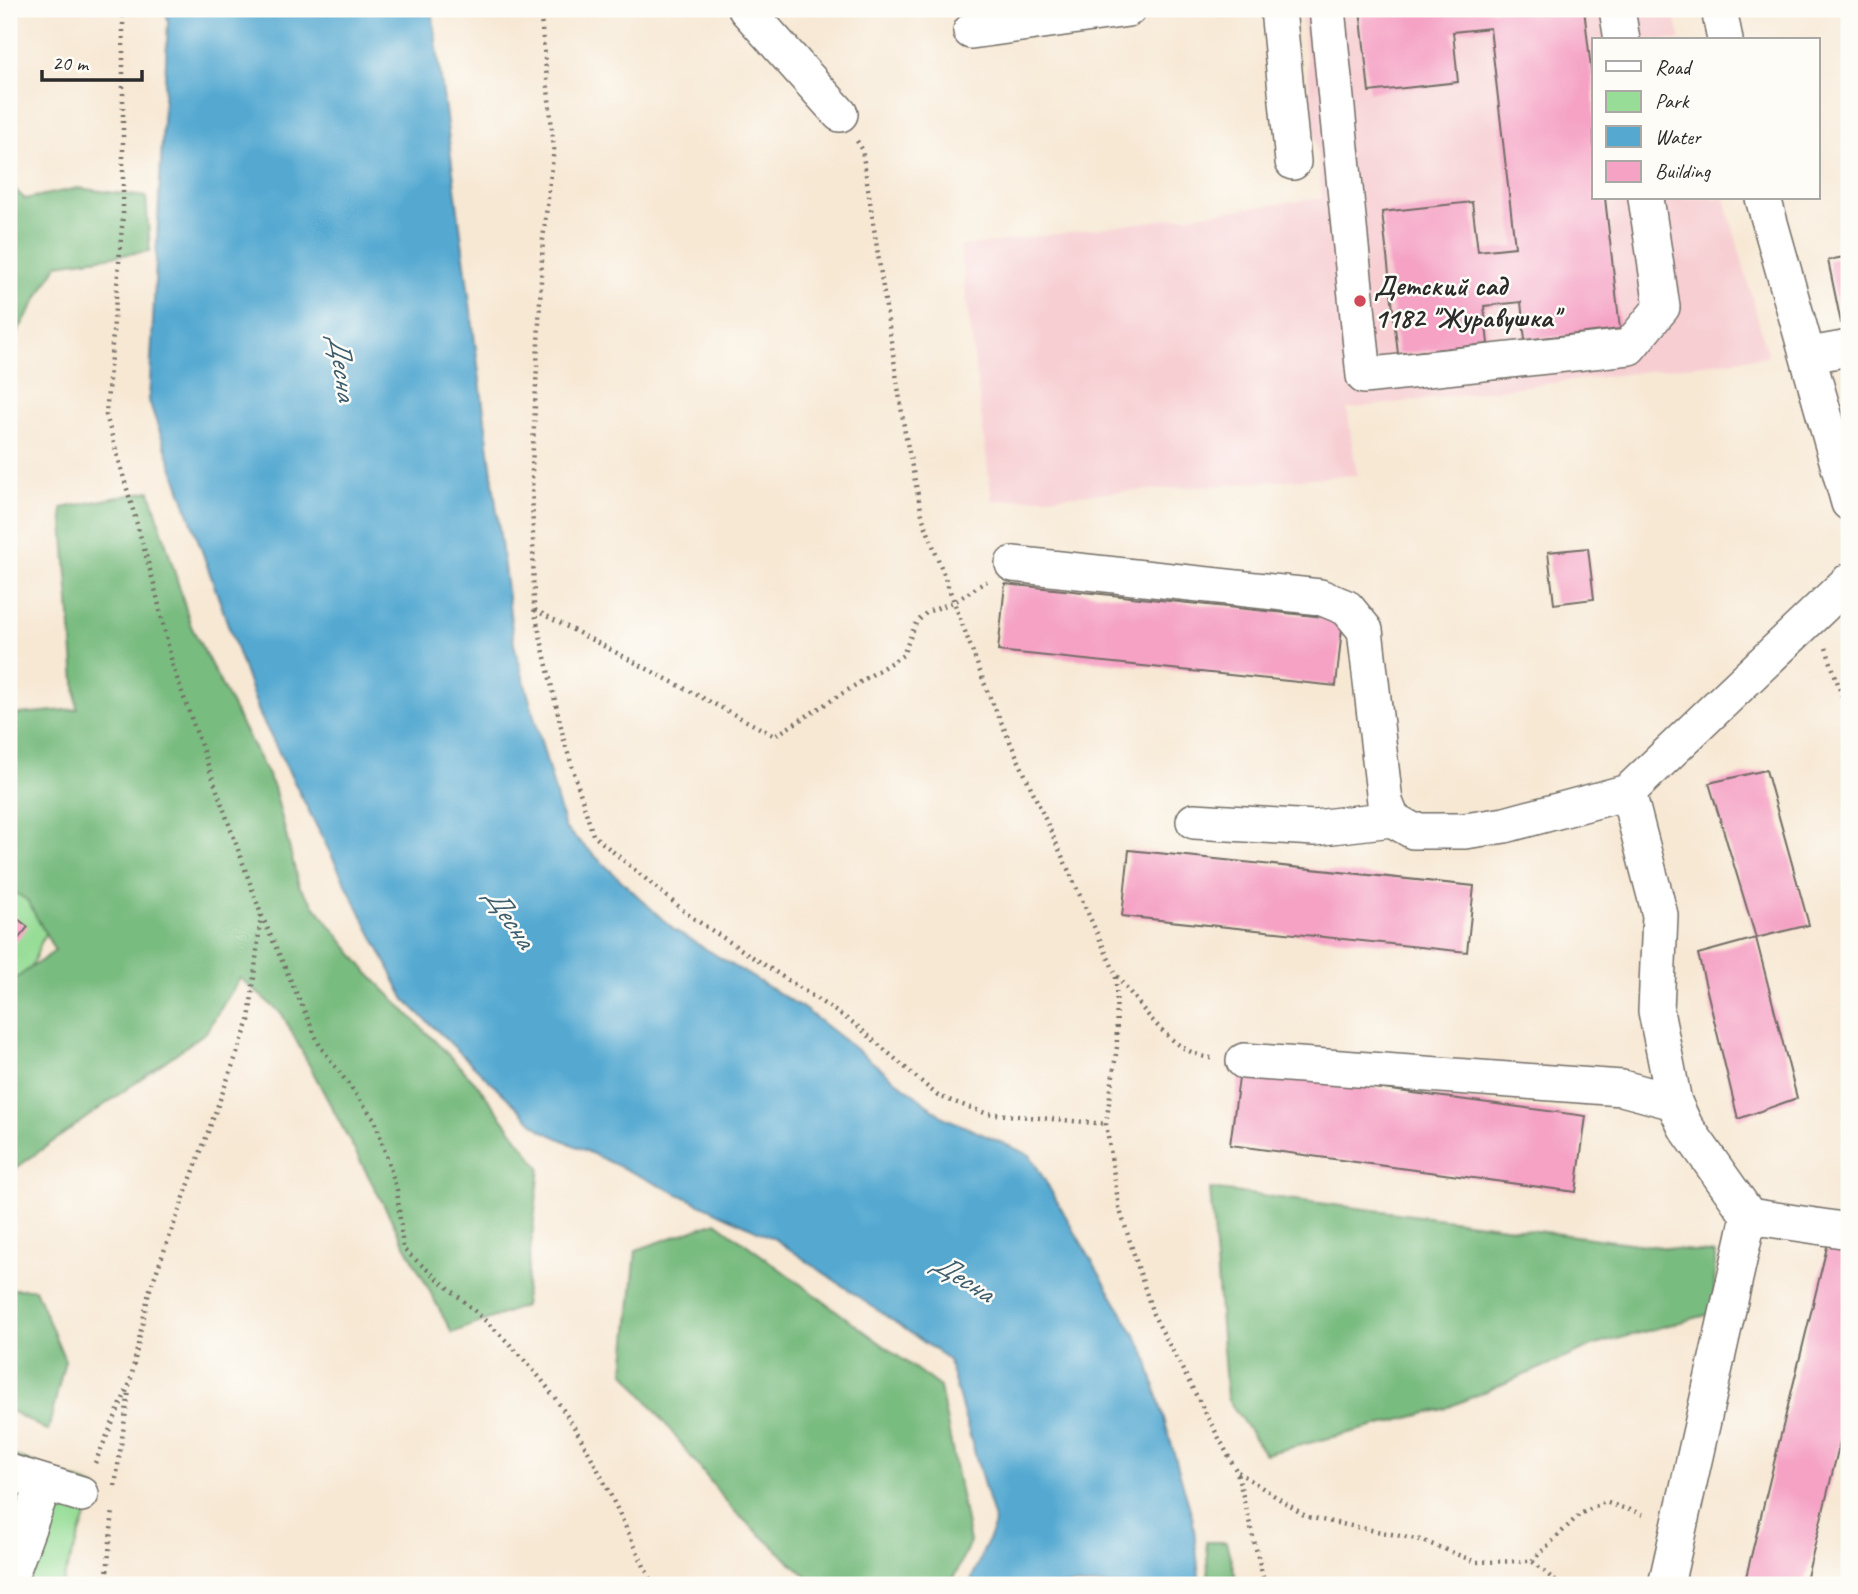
<svg xmlns="http://www.w3.org/2000/svg" width="1858" height="1594" font-family="Caveat,sans-serif">
	<style>
		.built { fill: #f7cfd3 }
		.green { fill: #97dd97; stroke: #618461; stroke-width: 2 }
		.forest { fill: #79bc80; stroke: #527456; stroke-width: 2 }
		.water { fill: #55a9d1; stroke: #406a7e; stroke-width: 2 }
		.building { fill: #f5a2c5 }
		.lines { fill: none; stroke-linecap: round; stroke-linejoin: round }
		.minor-casing { stroke: #726d66; stroke-width: 38 }
		.path { stroke: #726d66; stroke-width: 4.5; stroke-dasharray: 2 5; stroke-linecap: butt }
		.minor { stroke: #fff; stroke-width: 35 }
		.poi-dot { fill: #d1495b; stroke: #fdfcf7; stroke-width: 2.5 }
		.labels { text-anchor: middle; stroke-width: 5; stroke-linejoin: round; paint-order: stroke }
		.poi-label { font-size: 28px; font-weight: bold; fill: #2b2b2b; stroke: #fdfcf7; text-anchor: start }
		.water-label { font-size: 30px; font-style: italic; fill: #3c5d6d; stroke: #fdfcf7 }
	</style>
	<rect width="100%" height="100%" fill="#fdfcf7"/>
	<filter id="ink" filterUnits="userSpaceOnUse"><feTurbulence type="fractalNoise" baseFrequency=".0143" numOctaves="2"/><feDisplacementMap in="SourceGraphic" scale="14" xChannelSelector="R" yChannelSelector="G"/><feConvolveMatrix kernelMatrix="1 2 1 2 8 2 1 2 1" color-interpolation-filters="sRGB"/></filter>
	<filter id="wash" filterUnits="userSpaceOnUse"><feTurbulence type="fractalNoise" baseFrequency=".00686" numOctaves="4" result="noise"/><feDisplacementMap in="SourceGraphic" scale="28" xChannelSelector="R" yChannelSelector="G"/><feGaussianBlur stdDeviation="1.57" result="paint"/><feColorMatrix in="noise" values="0 0 0 0 0 0 0 0 0 0 0 0 0 0 0 0 0 1.4 0 .05"/><feComposite in="paint" operator="in"/></filter>
	<g filter="url(#wash)">
		<rect width="100%" height="100%" fill="#f7e8d4"/>
		<path class="built" d="M1301 9H1672L1681 40H1594V198H1725L1768 356 1347 409 1357 475 992 501 960 247 1322 198Z"/>
		<path class="green" d="M9 857 69 872 9 1024Z
			M9 1454 97 1488 61 1585H9Z"/>
		<path class="forest" d="M9 184 25 199 78 188 146 197 150 251 58 264 9 346Z
			M150 491 191 626 274 787 299 886 369 974 476 1083 540 1168 524 1306 452 1333 282 1014 240 978 206 1032 9 1173V983L55 951 27 900 9 889V715L77 709 62 508Z
			M1210 1189 1715 1254 1714 1313 1595 1345 1444 1409 1265 1454 1227 1398Z
			M716 1222 940 1387 970 1542 951 1585H816L732 1509 624 1371 636 1250Z
			M9 1289H35L65 1360 48 1431 9 1410Z
			M1206 1542H1226L1238 1585H1209Z"/>
		<path class="water" d="M166 9H432L514 644 565 828 673 929 803 1008 943 1117 1030 1155 1145 1352 1193 1520 1200 1585H969L995 1524 948 1359 775 1239 541 1130 405 1000 260 715 149 401 168 21Z"/>
		<g id="blocks">
			<path class="building" d="M1360 9H1584L1594 95V198H1605L1620 329 1525 340 1521 302 1484 306 1488 344 1398 354 1382 212 1472 202 1478 251 1515 247 1490 28 1453 32 1458 82 1369 92Z
				M1849 256V322L1841 323 1828 260Z
				M1588 548 1594 599 1554 604 1548 552Z
				M1005 584 1343 619 1336 686 998 651Z
				M1766 770 1809 925 1756 938 1709 783Z
				M1129 850 1474 886 1467 952 1122 916Z
				M9 912 28 927 9 950Z
				M1756 938 1797 1098 1738 1119 1698 954Z
				M1240 1070 1586 1116 1576 1192 1230 1145Z
				M1828 1243 1849 1248V1405L1805 1585H1744Z"/>
		</g>
	</g>
	<g filter="url(#ink)">
		<use href="#blocks" fill-opacity="0" stroke="#726d66" stroke-width="2"/>
		<g class="lines">
			<defs>
				<path id="minor" d="M746 9 840 114
					M1278 9 1293 162
					M1327 9 1364 376 1629 347 1662 307 1646 198
					M1617 9 1622 40
					M1719 9 1725 40
					M971 31 1128 9
					M1763 198 1849 503
					M1810 355 1849 348
					M1013 564 1320 597 1347 608 1365 630 1385 802 1392 819 1413 831H1465L1505 825 1628 792 1849 581
					M1628 792 1660 915 1656 1011 1674 1102
					M1194 821 1315 828 1392 819
					M1244 1061 1622 1088 1674 1102 1685 1126 1749 1216 1849 1231
					M9 1472 81 1494
					M9 1580 44 1484
					M1666 1585 1749 1216"/>
			</defs>
			<use href="#minor" class="minor-casing"/>
			<path class="path" d="M123 9V215L106 415 154 584 173 667 261 914 320 1046 375 1120 397 1190 403 1249C448 1288 496 1326 535 1372 587 1434 618 1513 653 1585
				M540 9 554 149 543 239 532 468 534 609 564 740 593 835 690 916 855 1024 938 1096 985 1113 1106 1124
				M857 141 862 149 905 433 923 519 988 693 1116 975 1117 1047 1106 1124 1119 1207 1153 1314 1237 1472 1265 1585
				M535 610 775 736 903 655 916 623 927 612 954 602 987 581
				M1826 648 1849 717
				M1117 976C1141 1005 1171 1054 1212 1058
				M95 1463 130 1383 149 1292 249 1021 261 915
				M1238 1472 1307 1517 1421 1540 1476 1562 1532 1561 1560 1585
				M115 1486 129 1391
				M1532 1561 1580 1514 1605 1502 1648 1516
				M106 1585 113 1509"/>
			<use href="#minor" class="minor"/>
		</g>
	</g>
	<circle class="poi-dot" cx="1360" cy="301" r="7"/>
	<g class="labels">
		<g class="poi-label">
			<text x="1374" y="295">Детский сад<tspan x="1374" dy="32">1182 "Журавушка"</tspan></text>
		</g>
		<g class="water-label">
			<text transform="translate(343 367) rotate(82)" y="10">Десна</text>
			<text transform="translate(510 917) rotate(56)" y="10">Десна</text>
			<text transform="translate(963 1277) rotate(32)" y="10">Десна</text>
		</g>
	</g>
	<rect width="1858" height="1594" fill="none" stroke="#fdfcf7" stroke-width="35"/>
	<rect x="1592" y="38" width="228" height="161" fill="#fdfcf7" stroke="#a9a8a5" stroke-width="2"/>
	<rect x="1606" y="61" width="35" height="10" fill="#ffffff" stroke="#a9a8a5" stroke-width="2"/>
	<text x="1655" y="74" font-size="21" fill="#2b2b2b">Road</text>
	<rect x="1606" y="91" width="35" height="21" fill="#97dd97" stroke="#a9a8a5" stroke-width="2"/>
	<text x="1655" y="108" font-size="21" fill="#2b2b2b">Park</text>
	<rect x="1606" y="126" width="35" height="21" fill="#55a9d1" stroke="#a9a8a5" stroke-width="2"/>
	<text x="1655" y="144" font-size="21" fill="#2b2b2b">Water</text>
	<rect x="1606" y="161" width="35" height="21" fill="#f5a2c5" stroke="#a9a8a5" stroke-width="2"/>
	<text x="1655" y="178" font-size="21" fill="#2b2b2b">Building</text>
	<path d="M42 70v10h100v-10" fill="none" stroke="#2b2b2b" stroke-width="3.5"/>
	<text x="52" y="70" font-size="21" fill="#2b2b2b" stroke="#fdfcf7" stroke-width="5" paint-order="stroke">20 m</text>
</svg>
